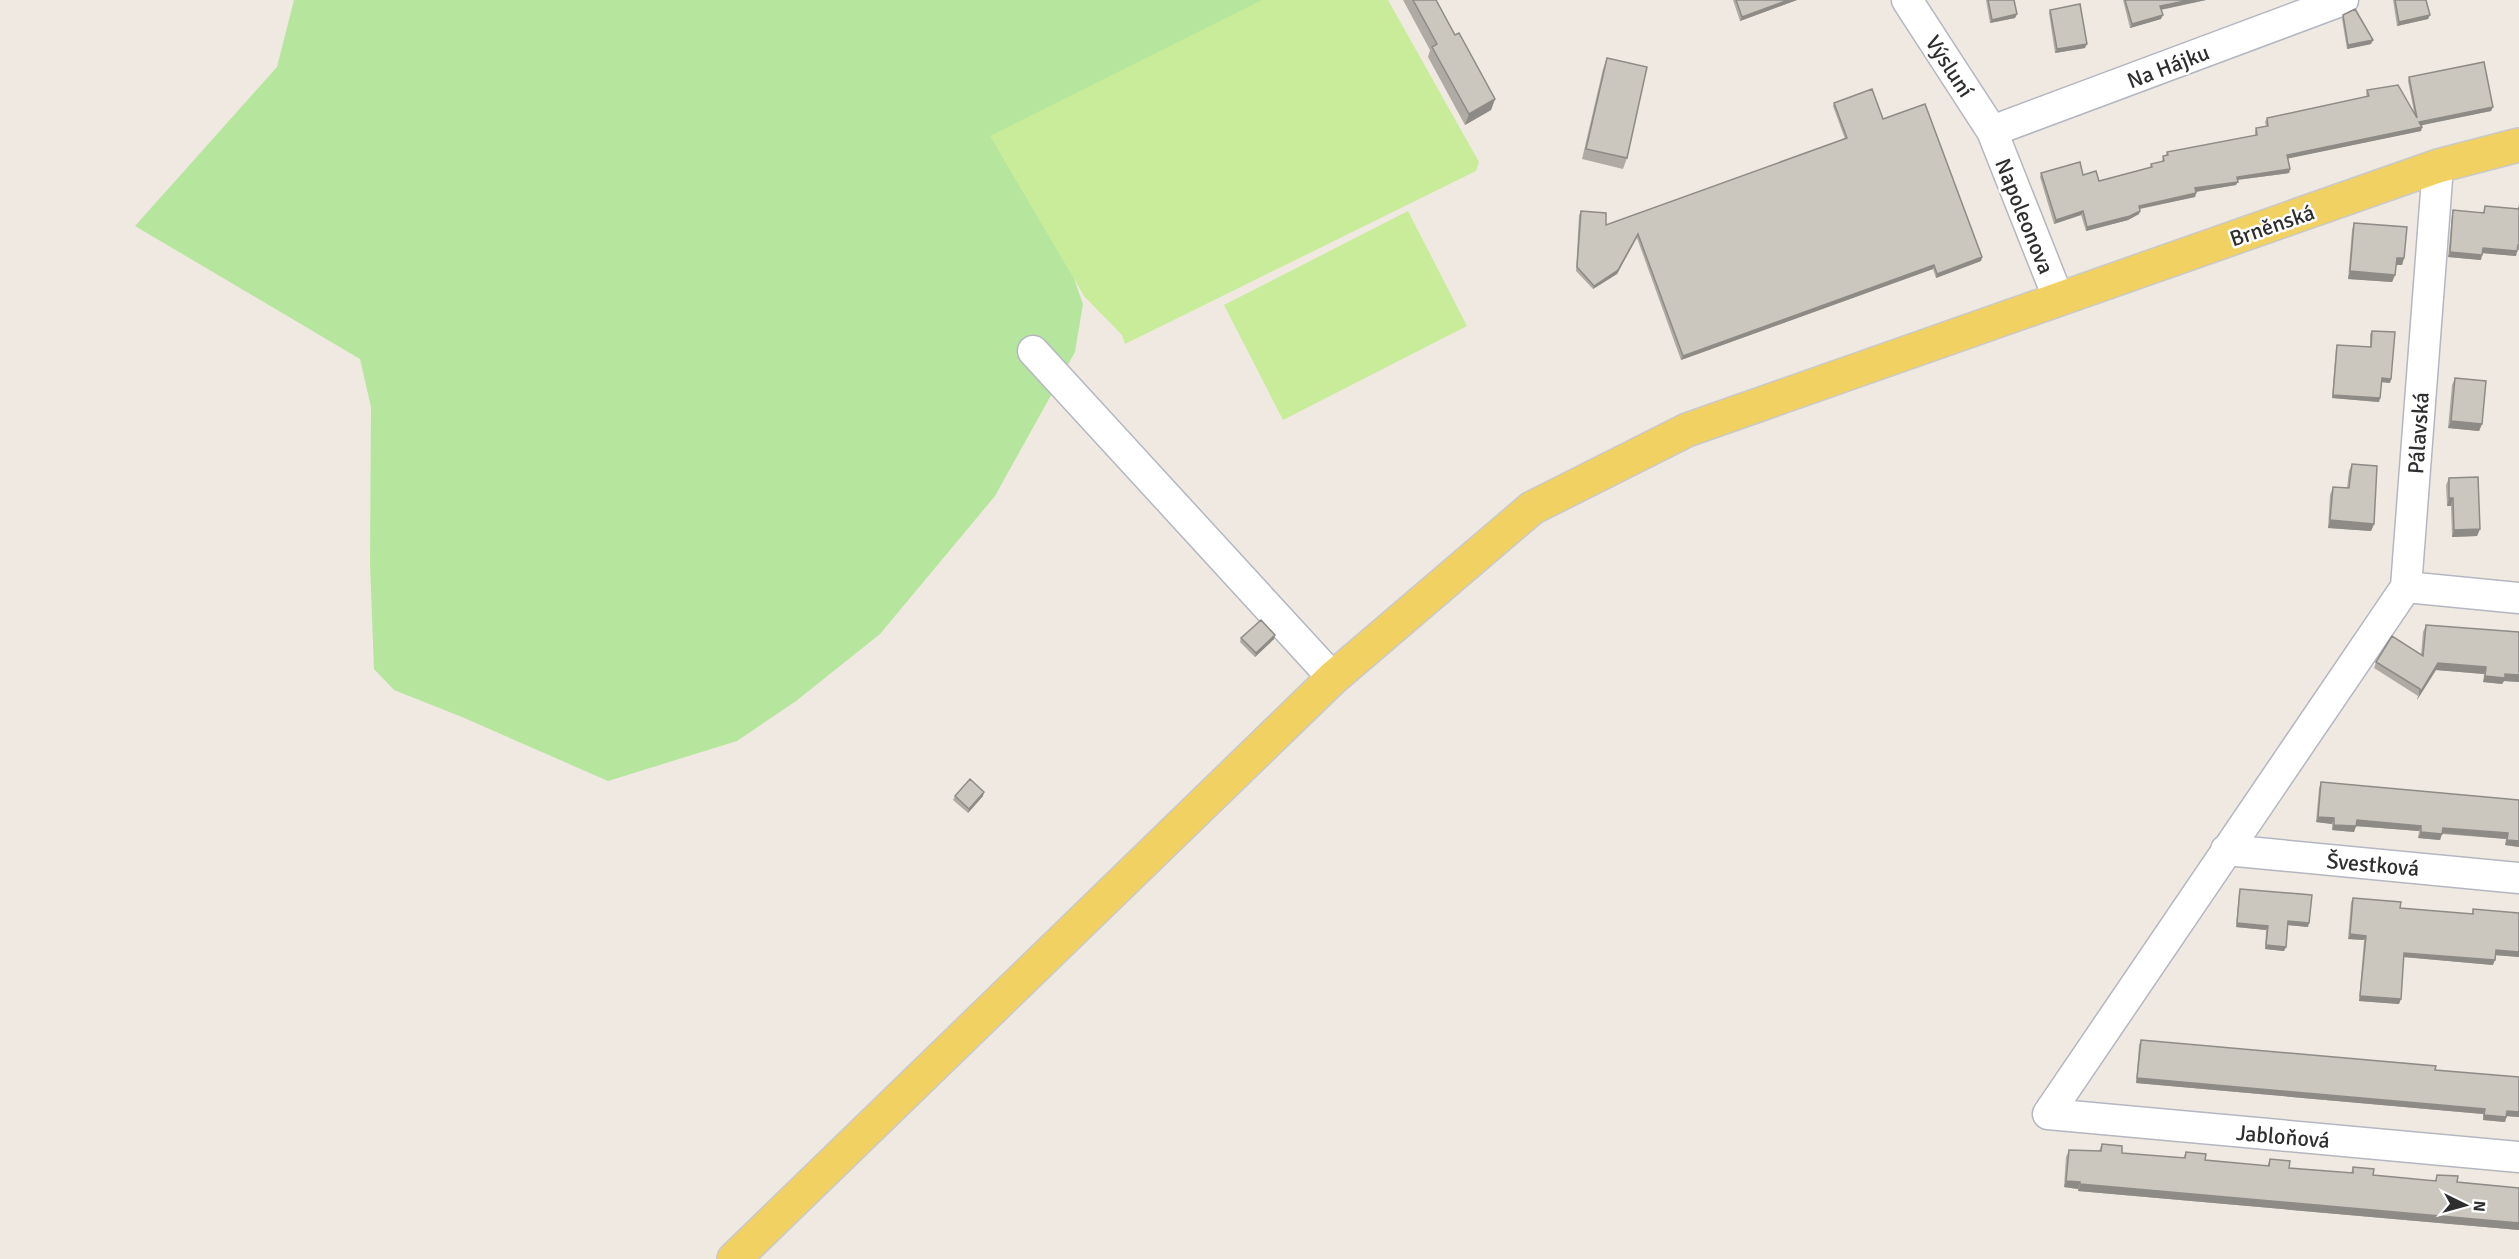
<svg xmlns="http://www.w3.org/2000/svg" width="2519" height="1259" font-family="Signika,sans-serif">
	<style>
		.green { fill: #b6e59e }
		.pitch { fill: #c9ec9a }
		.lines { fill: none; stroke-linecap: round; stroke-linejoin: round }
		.minor-casing { stroke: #b4b7c1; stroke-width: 33 }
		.major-casing { stroke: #c9c9c9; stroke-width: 36 }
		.minor { stroke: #fff; stroke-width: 30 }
		.major { stroke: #f2d163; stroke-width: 33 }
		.wall { fill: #afaba4 }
		.shaded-wall { fill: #8e8b86 }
		.building { fill: #cbc7bf; stroke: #8e8b86; stroke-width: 1.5 }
		.labels { text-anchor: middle; stroke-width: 5; stroke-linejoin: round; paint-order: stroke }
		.street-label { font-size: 22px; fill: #2e2e2e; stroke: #fff }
	</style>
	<rect width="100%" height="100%" fill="#efe9e1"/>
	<path class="green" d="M294 0H1312L1046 200 1083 304 1075 352 995 496 880 634 796 701 737 741 608 781 462 717 394 690 374 669 370 564 371 407 360 359 135 226 277 67Z"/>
	<path class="pitch" d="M1262 0H1388L1479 162 1476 171 1125 344 1122 335 1084 296 990 136Z
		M1408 211 1467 326 1283 420 1224 305Z"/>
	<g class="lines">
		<defs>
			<path id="minor" d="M1907 0 1992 131 2059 300
				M1992 131 2343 0
				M2438 166 2406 587 2519 598
				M1033 351 1333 678
				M2406 587 2048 1114 2519 1157
				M2226 850 2519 878"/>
			<path id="major" d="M734 1259 1333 678 1532 508 1687 430 2438 166 2519 145"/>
		</defs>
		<use href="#minor" class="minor-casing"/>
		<use href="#major" class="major-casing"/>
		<use href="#minor" class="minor"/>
		<use href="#major" class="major"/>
	</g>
	<path class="wall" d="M1403 0H1436L1455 35 1495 99 1491 110 1465 125 1428 57 1430 50Z
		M1733 0H1797L1740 21Z
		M1986 0H2014L2017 14 2015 18 1990 23Z
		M2123 0H2206L2161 10V19L2130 28Z
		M2393 0H2426L2430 15 2428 19 2397 26Z
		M2050 10 2085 48 2055 53 2049 13Z
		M2343 15 2373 40 2371 44 2347 49 2342 19Z
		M1607 58 1627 158 1623 169 1582 159 1603 69Z
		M2409 77 2493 107 2491 111 2421 125 2422 127 2421 131 2288 158 2290 169 2289 173 2237 180 2236 185 2196 192 2195 197 2140 209 2139 214 2128 220 2086 231 2081 215 2054 224 2040 177 2041 173 2083 175 2099 181 2150 167 2151 164 2162 162 2163 156H2166L2167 152 2255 136V131L2256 128 2266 126 2265 122 2267 118 2367 97 2366 94 2367 90 2414 112 2408 81Z
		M1834 103 1883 119 1982 257 1981 261 1936 278 1933 269 1681 360 1637 238 1617 274 1593 289 1576 271 1579 215 1581 211 1606 225 1845 139 1833 106Z
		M2519 204V250H2517L2516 256 2482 253 2481 260 2448 257 2452 215 2453 210 2483 213 2485 206 2518 209Z
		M2354 223 2404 258 2402 265H2396L2395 275 2392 282 2348 279 2352 230Z
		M2372 331 2391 379 2390 383 2382 382 2379 402 2332 398 2336 348 2337 345 2370 347V334Z
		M2455 378 2482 424 2479 431 2448 428 2452 385Z
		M2352 464 2374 524 2371 531 2328 528 2330 495 2333 487 2347 488 2349 471Z
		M2449 478 2480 529 2477 536 2452 537 2451 506H2447L2446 485Z
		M2426 625 2519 632V682L2504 681 2502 684 2483 682 2484 674 2436 670 2417 700 2418 696 2374 668 2376 662 2421 655 2423 632Z
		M1275 635 1274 639 1255 657 1240 642 1241 638Z
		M2321 782 2519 800V847L2505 845 2506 839 2442 834 2440 840 2418 838 2419 831 2356 826 2354 832 2332 830V824L2316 822 2319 788Z
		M955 796H983L968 813 953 800Z
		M2240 889 2308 927 2288 925 2286 947 2284 951 2265 949 2266 930 2236 927 2239 892Z
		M2353 898 2400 908 2472 914 2473 909 2519 913V957L2495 955 2493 965 2404 957 2399 1004 2359 1001 2364 940 2348 939 2351 902Z
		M2141 1040 2435 1070 2519 1077V1117L2507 1116 2505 1122 2483 1120V1114L2136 1083 2139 1045Z
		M2102 1144 2122 1153 2183 1158 2186 1152 2205 1160 2267 1166 2270 1159 2289 1168 2351 1173 2353 1167 2373 1175 2435 1181 2437 1175 2457 1182 2519 1188V1187V1230L2078 1191V1189L2064 1187 2066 1157 2069 1150 2099 1151Z"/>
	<path class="shaded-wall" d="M1788 0H1797L1740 21 1742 17Z
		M2190 0H2206L2159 10 2160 6Z
		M2017 14 2015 18 1990 23 1992 20Z
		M2163 15 2161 19 2130 28 2132 24Z
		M2430 15 2428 19 2397 26 2399 22Z
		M2373 40 2371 44 2347 49 2348 45Z
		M2087 44 2085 48 2055 53 2057 49Z
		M1495 99 1491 110 1465 125 1469 114Z
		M2493 107 2491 111 2418 126 2419 122Z
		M2422 127 2421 131 2286 159 2287 155Z
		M2290 169 2289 173 2236 180 2237 177Z
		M2238 182 2236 185 2194 192 2195 188Z
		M2196 193 2195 197 2138 209 2139 206Z
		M2083 211 2081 215 2054 224 2056 220Z
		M2140 211 2139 214 2128 220 2086 231 2087 227Z
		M1638 234 1617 274 1593 289 1594 286Z
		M2483 248 2517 251 2516 256 2481 253Z
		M2450 252 2482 255 2481 260 2448 257Z
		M1982 257 1981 261 1936 278 1937 274Z
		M2397 258H2404L2402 265H2394Z
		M1934 265 1933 269 1681 360 1683 356Z
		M2350 271 2395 275 2392 282 2348 279Z
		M2382 378 2391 379 2390 383 2381 382Z
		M2333 395 2380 398 2379 402 2332 398Z
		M2451 421 2482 424 2479 431 2448 428Z
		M2449 498H2453L2451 506H2447Z
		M2330 520 2374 524 2371 531 2328 528Z
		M2480 529 2477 536 2452 537 2454 530Z
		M1275 635 1274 639 1255 657 1256 653Z
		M2438 663 2486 667 2484 674 2436 670 2417 700 2420 693Z
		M2505 674 2519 675V682L2504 681 2502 684 2483 682 2485 676Z
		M984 792 983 796 968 813 969 809Z
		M2318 817 2334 818 2332 824 2316 822Z
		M2357 820 2421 826 2419 831 2355 826Z
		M2334 825 2356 826 2354 832 2332 830Z
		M2443 828 2508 833 2506 839 2441 833Z
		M2421 832 2442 834 2440 840 2418 838Z
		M2507 840 2519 841V847L2505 845Z
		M2288 921 2309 923 2308 927 2287 925Z
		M2237 923 2268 926 2266 930 2236 927Z
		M2350 934 2366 936 2364 940 2348 939Z
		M2266 945 2286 947 2284 951 2265 949Z
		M2496 950 2519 952V957L2494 955Z
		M2404 953 2495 960 2493 965 2403 957Z
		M2360 996 2401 999 2399 1004 2359 1001Z
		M2137 1078 2485 1109 2483 1114 2136 1083Z
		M2507 1111 2519 1112V1117L2505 1116Z
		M2484 1115 2506 1117 2505 1122 2483 1120Z
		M2066 1181 2080 1182 2078 1189 2064 1187Z
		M2080 1184 2519 1223V1230L2078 1191Z"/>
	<path class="building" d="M1413 0H1436L1455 35 1459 33 1495 99 1469 114 1432 47 1437 44Z
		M1736 0H1788L1742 17Z
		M1988 0H2014L2017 14 1992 20Z
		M2125 0H2190L2160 6 2163 15 2132 24Z
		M2395 0H2426L2430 15 2399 22Z
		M2080 4 2087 44 2057 49 2050 10Z
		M2355 9 2373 40 2348 45 2343 15Z
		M1607 58 1647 67 1627 158 1586 149Z
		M2484 62 2493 107 2419 122 2422 127 2287 155 2290 169 2237 177 2238 182 2195 188 2196 193 2139 206 2140 211 2130 216 2087 227 2083 211 2056 220 2041 173 2080 162 2083 175 2096 171 2099 181 2152 167 2151 164 2164 161 2163 156 2168 155 2167 152 2257 135 2256 128 2268 126 2267 118 2369 96 2367 90 2398 85 2417 118 2409 77Z
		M1872 89 1883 119 1925 104 1982 257 1937 274 1934 265 1683 356 1638 234 1618 270 1594 286 1577 267 1581 211 1606 213V225L1847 138 1834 103Z
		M2485 206 2519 209V207V245H2518L2517 251 2483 248 2482 255 2450 252 2453 210 2484 213Z
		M2354 223 2407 227 2404 258H2397L2395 275 2350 271Z
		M2372 331 2395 332 2391 379 2382 378 2380 398 2333 395 2337 345 2371 347Z
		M2455 378 2486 381 2482 424 2451 421Z
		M2352 464 2377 466 2374 524 2330 520 2333 487 2349 488Z
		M2478 477 2480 529 2454 530 2453 498H2449V478Z
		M1261 620 1275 635 1256 653 1241 638Z
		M2426 625 2519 632V675L2505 674V678L2485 676 2486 667 2438 663 2420 693V689L2376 662 2392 636 2423 656Z
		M970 779 984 792 969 809 955 796Z
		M2321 782 2519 800V841L2507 840 2508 833 2443 828 2442 834 2421 832V826L2357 820 2356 826 2334 825V818L2318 817Z
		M2240 889 2312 895 2309 923 2288 921 2286 947 2266 945 2268 926 2237 923Z
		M2353 898 2401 902 2400 908 2473 914V909L2519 913V952L2496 950 2495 960 2404 953 2401 999 2360 996 2366 936 2350 934Z
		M2141 1040 2436 1066 2435 1070 2519 1077V1112L2507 1111 2506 1117 2484 1115 2485 1109 2137 1078Z
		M2102 1144 2122 1146V1153L2185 1158 2186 1152 2206 1154 2205 1160 2269 1166 2270 1159 2290 1161 2289 1168 2353 1173V1167L2374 1169 2373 1175 2436 1181 2437 1175 2458 1176 2457 1182 2519 1188V1223L2080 1184V1182L2066 1181 2069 1150 2101 1151Z"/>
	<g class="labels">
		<g class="street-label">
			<text transform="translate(1950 66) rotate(57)" y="8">Výsluní</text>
			<text transform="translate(2168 66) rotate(-21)" y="8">Na Hájku</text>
			<text transform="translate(2025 216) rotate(68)" y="8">Napoleonova</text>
			<text transform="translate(2272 225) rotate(-19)" y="8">Brněnská</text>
			<text transform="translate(2418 433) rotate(-86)" y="8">Pálavská</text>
			<text transform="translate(2373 864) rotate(5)" y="8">Švestková</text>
			<text transform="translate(2283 1136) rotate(5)" y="8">Jabloňová</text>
		</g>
	</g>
	<g transform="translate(2465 1205) rotate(95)" stroke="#ffffff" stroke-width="4.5" paint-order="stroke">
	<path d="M0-4.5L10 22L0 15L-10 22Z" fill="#2e2e2e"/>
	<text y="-9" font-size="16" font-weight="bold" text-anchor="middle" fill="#2e2e2e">N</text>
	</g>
</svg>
